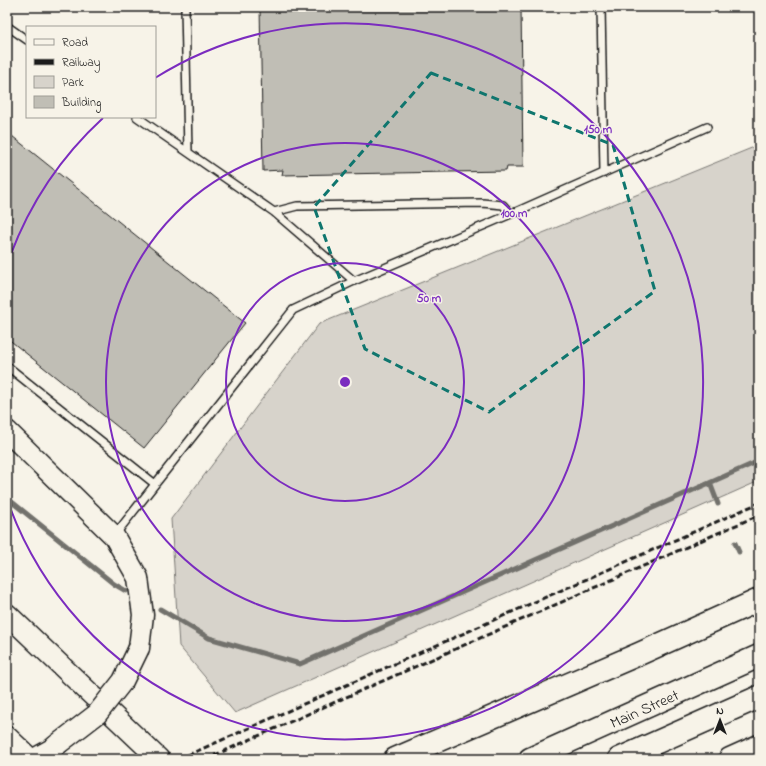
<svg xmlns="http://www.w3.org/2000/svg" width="766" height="766" font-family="'Indie Flower',sans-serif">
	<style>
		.green { fill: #d7d3cb; stroke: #7a7874 }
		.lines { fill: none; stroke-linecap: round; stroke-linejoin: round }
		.stream { stroke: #72716c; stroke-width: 5 }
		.building { fill: #c0beb5; stroke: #1c1c1c }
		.service-casing { stroke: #1c1c1c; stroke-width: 10 }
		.secondary-casing { stroke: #1c1c1c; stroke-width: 23 }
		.trunk-casing { stroke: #1c1c1c; stroke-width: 25 }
		.motorway-casing { stroke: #1c1c1c; stroke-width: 25 }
		.service { stroke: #f7f3e8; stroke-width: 7 }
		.secondary { stroke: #f7f3e8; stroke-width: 20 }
		.trunk { stroke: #f7f3e8; stroke-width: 22 }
		.motorway { stroke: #f7f3e8; stroke-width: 22 }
		.rail { stroke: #1c1c1c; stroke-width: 3; stroke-dasharray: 6 3; stroke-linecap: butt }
		.secondary-bridge-casing { stroke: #1c1c1c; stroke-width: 23; stroke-linecap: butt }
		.secondary-bridge { stroke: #f7f3e8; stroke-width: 20 }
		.marked { fill: none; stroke: #0f766e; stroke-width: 3; stroke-dasharray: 8 5; stroke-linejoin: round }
		.ring { fill: none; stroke: #7b2cbf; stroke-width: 2 }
		.labels { text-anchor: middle; stroke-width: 3; stroke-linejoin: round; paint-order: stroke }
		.street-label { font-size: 16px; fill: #1c1c1c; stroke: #f7f3e8 }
		.centre { fill: #7b2cbf; stroke: #f7f3e8; stroke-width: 2 }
		.ring-label { font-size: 12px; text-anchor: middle; font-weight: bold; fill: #7b2cbf; stroke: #f7f3e8; stroke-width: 3; stroke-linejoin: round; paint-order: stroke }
	</style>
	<rect width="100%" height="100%" fill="#f7f3e8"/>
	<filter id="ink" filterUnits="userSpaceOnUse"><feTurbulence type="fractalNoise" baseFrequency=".025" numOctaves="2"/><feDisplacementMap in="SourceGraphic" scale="8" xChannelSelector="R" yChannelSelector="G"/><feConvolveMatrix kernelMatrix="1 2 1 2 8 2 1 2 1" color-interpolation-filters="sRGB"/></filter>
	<g filter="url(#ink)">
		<path class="green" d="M759 145V481L235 713 179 646 171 519 319 324Z"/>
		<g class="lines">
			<path class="stream" d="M710 483 718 504
				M7 498 114 584 126 591
				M735 543 739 552
				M160 609 209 638 300 664 759 461"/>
		</g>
		<path class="building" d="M260 7H521L523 167H507L506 171 282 175 283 170 263 171Z
			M7 132 245 323 144 448 7 338Z"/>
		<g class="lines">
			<defs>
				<path id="service" d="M185 7 188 152
					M601 7 604 173
					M7 26 27 40
					M137 117 274 212 354 281
					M274 212 297 206 482 203 503 205 511 214
					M7 366 155 484
					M114 536 293 310 354 281 511 214 707 127"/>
				<path id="secondary" d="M7 431 114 536 138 578 143 615 139 648
					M7 614 159 759
					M34 759 52 749 58 744"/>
				<path id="trunk" d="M395 759 639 654 759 600
					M530 759 759 656
					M619 759 759 697
					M730 759 759 746"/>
				<path id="motorway" d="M7 738 29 759"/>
			</defs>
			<use href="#service" class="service-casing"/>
			<use href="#secondary" class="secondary-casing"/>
			<use href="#trunk" class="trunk-casing"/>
			<use href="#motorway" class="motorway-casing"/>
			<use href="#service" class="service"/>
			<use href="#secondary" class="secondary"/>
			<use href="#trunk" class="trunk"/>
			<use href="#motorway" class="motorway"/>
			<path class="rail" d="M179 759 759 503
				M206 759 759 515"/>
			<defs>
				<path id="secondary-bridge" d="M58 744 97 714 123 681 139 648"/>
			</defs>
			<use href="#secondary-bridge" class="secondary-bridge-casing"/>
			<use href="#secondary-bridge" class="secondary-bridge"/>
		</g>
	</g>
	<path class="marked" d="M431 73 613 145 655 291 489 412 365 349 314 207Z"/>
	<g class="ring">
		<circle cx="345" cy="382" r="119"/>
		<circle cx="345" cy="382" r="239"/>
		<path d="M8 262A358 358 0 0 1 103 118M155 78A358 358 0 1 1 8 502"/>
	</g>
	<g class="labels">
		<g class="street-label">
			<text transform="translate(644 708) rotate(-24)" y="6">Main Street</text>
		</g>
	</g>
	<circle cx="345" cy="382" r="6" class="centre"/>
	<g class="ring-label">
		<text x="598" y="133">150 m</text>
		<text x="514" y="217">100 m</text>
		<text x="429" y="302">50 m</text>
	</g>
	<rect width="766" height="766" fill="none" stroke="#f7f3e8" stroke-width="24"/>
	<rect x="12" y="12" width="742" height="742" fill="none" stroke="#1c1c1c" stroke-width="1.5" filter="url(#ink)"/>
	<rect x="26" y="26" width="130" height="92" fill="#f7f3e8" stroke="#9f9d96"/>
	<rect x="34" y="39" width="20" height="6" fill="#f7f3e8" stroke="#9f9d96"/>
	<text x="62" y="46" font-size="12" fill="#1c1c1c">Road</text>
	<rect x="34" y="59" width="20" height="6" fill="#1c1c1c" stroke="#9f9d96"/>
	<text x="62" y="66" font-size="12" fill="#1c1c1c">Railway</text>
	<rect x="34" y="76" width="20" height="12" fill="#d7d3cb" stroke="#9f9d96"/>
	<text x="62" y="86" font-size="12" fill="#1c1c1c">Park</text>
	<rect x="34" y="96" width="20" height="12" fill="#c0beb5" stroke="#9f9d96"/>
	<text x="62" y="106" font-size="12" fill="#1c1c1c">Building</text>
	<g transform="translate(720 720)" stroke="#f7f3e8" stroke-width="3" paint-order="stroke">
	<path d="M0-3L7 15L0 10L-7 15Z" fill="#1c1c1c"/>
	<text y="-6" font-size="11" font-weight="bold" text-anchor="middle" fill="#1c1c1c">N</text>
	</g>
</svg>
